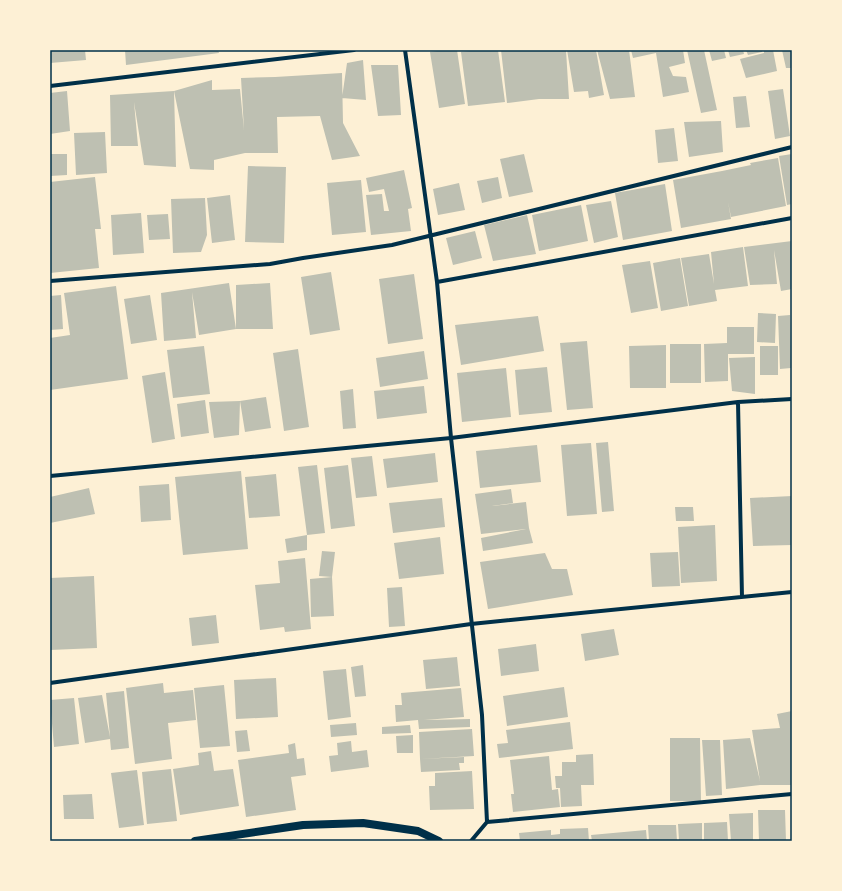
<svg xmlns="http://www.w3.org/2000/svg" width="842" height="891" font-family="'Nunito Sans',sans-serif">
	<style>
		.building { fill: #bec0b2 }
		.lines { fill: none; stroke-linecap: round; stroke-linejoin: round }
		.minor { stroke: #003049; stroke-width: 4 }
		.secondary { stroke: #003049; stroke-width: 8 }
		.neatline { fill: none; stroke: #003049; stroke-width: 1.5 }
	</style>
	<rect width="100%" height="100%" fill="#fdf0d5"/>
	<path class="building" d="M50 50H85L86 60 50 63Z
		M125 50H218L219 53 126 65Z
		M445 50H457L465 104 439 108 430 52Z
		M480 50H498L505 102 468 106 461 52Z
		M501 50H566L569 99H539L507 103Z
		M567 50H596L604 95 589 98 588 91 574 92Z
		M597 50H629L635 97 610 99Z
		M631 50H683L685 63 669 67 673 76 686 77 689 92 663 97 656 53 633 58Z
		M687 50H704L717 110 701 113Z
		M709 50H724L726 58 712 61Z
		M728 50H743L744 54 730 57Z
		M746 50H762V52L748 55Z
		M764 50H773L777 71 746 78 740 59 764 53Z
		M782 50H792V68H786Z
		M363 60 366 100 342 98 347 63Z
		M371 65H398L401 115 378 116Z
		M342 73 343 123 360 156 332 160 320 116 277 117 278 153H245L214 160V170L190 169 174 91 176 167 144 165 134 102 138 146H111L110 95 174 91 212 80V90L240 89 244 130 241 78 275 77Z
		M783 89 790 136 775 139 768 91Z
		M67 91 70 131 50 134V93Z
		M746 96 750 127 736 128 733 97Z
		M721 121 723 152 689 157 684 122Z
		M674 128 678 161 658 163 655 130Z
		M105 132 107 173 76 175 74 133Z
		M50 154H67V175L50 176Z
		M524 154 533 192 509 197 500 159Z
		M792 154V204L787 205 779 156Z
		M778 158 786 206 731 217 728 202 731 219 681 228 673 180 722 171 751 165 750 163Z
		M248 166 286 167 284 243 245 242Z
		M404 170 412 208 408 209 411 231 371 235 366 195 382 194 384 211H389L384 189 369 192 366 178Z
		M95 177 101 229H95L99 268 50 273V182Z
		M498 177 502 198 482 203 477 181Z
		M361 180 366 232 332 235 327 183Z
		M459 183 465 210 438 215 433 189Z
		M665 184 672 231 623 240 615 193Z
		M230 195 235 240 212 243 207 198Z
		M205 198 207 235 201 252 173 253 171 199Z
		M611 201 618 237 594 243 586 205Z
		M581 205 588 241 539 251 532 215Z
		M141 213 144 253 113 255 111 215Z
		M168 214 170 239 149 240 147 215Z
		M527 215 536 254 493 261 484 225Z
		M475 231 482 258 453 265 446 238Z
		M792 241V289L781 291 774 250 777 284 750 285 744 247Z
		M743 247 748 286 715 290 717 301 689 306 681 258 709 254 714 284 711 252Z
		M680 258 688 306 661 311 653 263Z
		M650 261 658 308 631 313 622 265Z
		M331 272 340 330 310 335 301 277Z
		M414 274 423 339 388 344 379 279Z
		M229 283 236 329 199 335 192 292 196 338 164 341 161 293Z
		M270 283 273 329H236V285Z
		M116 286 128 379 50 390V338L70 335 64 293Z
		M61 295 63 329 50 330V296Z
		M150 295 157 340 131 344 124 299Z
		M758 313 776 314 775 343 757 342Z
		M790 315 791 368 780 369 778 316Z
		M538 316 544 351 461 365 455 325Z
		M727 327H754V354H728V381L705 382 704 344 727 343Z
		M587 341 593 408 567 410 560 343Z
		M670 344H701V383H670Z
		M666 345V388H630L629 346Z
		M204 346 210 394 173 398 167 350Z
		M760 346H778V375H760Z
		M298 349 309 427 284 431 273 353Z
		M424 351 428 379 380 387 376 358Z
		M755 357V394L732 391 729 358Z
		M547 367 552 412 519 415 515 370Z
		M506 368 511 417 462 422 457 373Z
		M165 372 175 439 152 443 142 376Z
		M424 386 427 413 377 419 374 391Z
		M353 389 356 428 343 429 340 391Z
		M266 397 271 428 245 432 240 401 239 435 214 438 209 402 240 401Z
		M205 400 209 433 181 437 177 404Z
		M608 442 614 511 602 512 596 443Z
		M591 443 597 514 567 516 561 445Z
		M537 445 541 482 480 488 476 451Z
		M435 453 438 482 387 488 383 459Z
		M372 456 377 496 356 498 351 458Z
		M317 465 325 533 307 535 298 467Z
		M348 465 355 526 331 529 324 468Z
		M241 471 248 549 183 555 175 477Z
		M276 474 280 516 249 518 245 477Z
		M169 484 171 520 141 522 139 486Z
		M89 488 95 514 50 523V497Z
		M511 489 513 503 492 506 526 502 529 528 533 543 483 551 481 538 526 529 481 534 475 494Z
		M792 496V545L753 546 750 498Z
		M442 498 445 527 393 533 389 503Z
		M675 507H693L694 521H676Z
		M715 525 717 581 681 583 678 527Z
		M307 535V550L287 553 285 539Z
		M440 537 444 574 399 579 394 543Z
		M322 551 335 552 332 577 319 576Z
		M678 552 680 586 652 587 650 553Z
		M545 553 552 569H567L573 595 488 609 480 562Z
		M305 558 311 629 285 632 284 627 260 630 255 585 280 583 278 561Z
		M94 576 97 648 50 650V578Z
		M332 577 334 616 311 617 310 579Z
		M402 587 405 626 389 627 387 588Z
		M216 615 219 643 192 646 189 618Z
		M614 629 619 655 585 661 581 634Z
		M536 644 539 671 501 676 498 649Z
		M457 657 460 686 426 689 423 660Z
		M363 665 366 696 355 697 351 667Z
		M346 669 351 717 328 720 323 671Z
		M276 678 278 717 236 719 234 680Z
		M163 683 164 693 193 690 196 720 168 723 172 759 135 764 126 688Z
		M224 685 230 746 200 748 194 688Z
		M564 687 568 717 507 726 503 696Z
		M461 688 464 717 424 720 470 719V727L419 729 418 720 396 722 395 705H402L401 693Z
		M124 691 129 748 111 750 110 739 85 743 78 698 102 695 110 737 106 693Z
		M74 698 79 744 54 747 50 700Z
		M792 711V785H760L726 789 723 740 750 738 760 781 752 730 780 728 777 714Z
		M570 722 573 749 499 758 497 744 508 743 506 730Z
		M356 723 357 735 331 737 330 725Z
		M410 725 411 733 382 734V727Z
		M472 729 474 756 420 759 419 732Z
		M247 730 250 751 237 752 235 731Z
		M413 735V753H397L396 736Z
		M670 738H700L701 801H670Z
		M702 740H720L722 795 706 796Z
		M351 741 352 752 367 750 369 767 331 772 329 756 338 755 337 743Z
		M295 743 297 759 304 758 306 775 291 777 296 810 246 817 238 760 289 753 288 745Z
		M211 751 214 771 233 769 239 806 180 815 173 769 199 765 198 753Z
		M593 754 594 785H581L582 806 561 807 560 788H556L555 776H562V762H576V755Z
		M549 756 552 790 558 789 560 807 513 812 511 794H514L510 760Z
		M464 757V763H459L460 770 421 772 420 759Z
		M171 769 177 821 147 824 142 772Z
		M137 770 144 825 119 828 111 773Z
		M472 771 474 809 430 810 429 786H435V773Z
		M92 794 94 819H64L63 795Z
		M758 810H785L786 841H759Z
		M753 813V841H731L729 814Z
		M727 822 728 841H704V823Z
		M702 823V841H679L678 824Z
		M648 825H676L677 841H649Z
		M588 828 589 841H520L519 833 551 830V835L560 834V829Z
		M646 830 647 841H592L591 835Z"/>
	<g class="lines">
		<path class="minor" d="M405 50 437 282 451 438 482 715 487 822 471 841
			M50 86 354 50
			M50 281 270 264 303 258 392 245 792 147
			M437 282 792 218
			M738 402 742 597
			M50 476 451 438 738 402 792 399
			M50 683 471 624 792 592
			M487 822 792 794"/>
		<path class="secondary" d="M195 841 303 825 363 823 418 831 439 841"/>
	</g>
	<rect width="842" height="891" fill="none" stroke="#fdf0d5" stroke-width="102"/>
	<rect x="51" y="51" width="740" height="789" class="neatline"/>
</svg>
